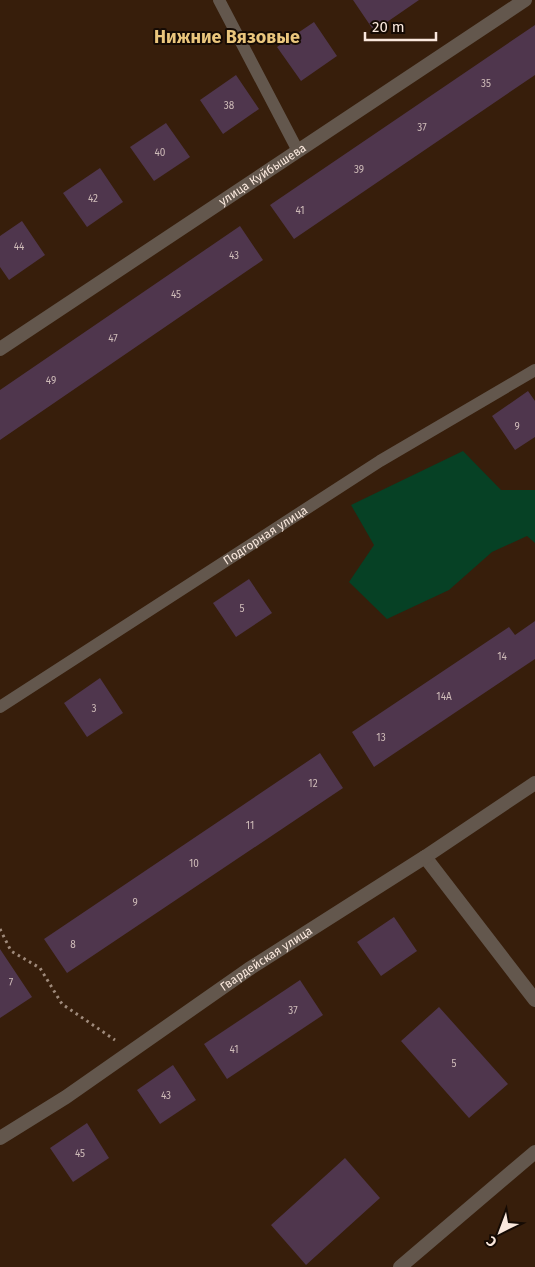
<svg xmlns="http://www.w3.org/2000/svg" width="535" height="1267" font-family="'Fira Sans',sans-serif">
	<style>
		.green { fill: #064125 }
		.building { fill: #4f364d }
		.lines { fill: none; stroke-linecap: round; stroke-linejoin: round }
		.path { stroke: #9f8a7b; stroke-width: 3; stroke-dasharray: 2.5 4; stroke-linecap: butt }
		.service { stroke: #63574d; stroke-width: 12 }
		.minor { stroke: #63574d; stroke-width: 14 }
		.labels { text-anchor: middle; stroke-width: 4; stroke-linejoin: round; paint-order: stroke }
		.number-label { font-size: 10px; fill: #cfbcb9 }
		.street-label { font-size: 12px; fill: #fae8dd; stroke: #160b04 }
		.district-label { font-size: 18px; font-weight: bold; fill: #eac67d; stroke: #160b04 }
	</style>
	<rect width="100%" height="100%" fill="#371e0b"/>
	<path class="green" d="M463 451 501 490H535V543L527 536 492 552 449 590 387 619 349 582 374 545 351 505Z"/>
	<path class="building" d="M353 0H419L374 31Z
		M314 22 337 56 301 81 277 47Z
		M535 25V75L294 239 270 205Z
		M236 75 259 109 223 134 200 100Z
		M166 123 190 157 154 181 130 147Z
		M100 168 123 202 87 227 63 193Z
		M22 221 45 255 9 280 0 267V236Z
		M240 226 263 260 0 440V390Z
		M528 391 535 401V437L515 450 492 416Z
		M249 579 272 613 236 637 213 603Z
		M535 621V659L374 767 352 732 509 627 515 635Z
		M100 678 123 713 87 737 64 703Z
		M320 753 343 788 67 973 44 939Z
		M394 917 417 951 381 976 357 942Z
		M0 949 32 997 0 1018Z
		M300 980 323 1015 227 1079 204 1044Z
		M439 1007 508 1084 469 1118 401 1041Z
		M173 1065 196 1100 160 1124 137 1090Z
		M87 1123 109 1158 73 1182 50 1148Z
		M345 1158 380 1198 306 1265 271 1225Z"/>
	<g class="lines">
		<path class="path" d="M0 929 11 951 40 968 62 1004 115 1040"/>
		<g class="service">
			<path d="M219 0 298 151"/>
			<path id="s1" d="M0 707 380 461 535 370"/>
		</g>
		<g class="minor">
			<path id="s2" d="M0 349 525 0"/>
			<path d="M425 857 535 1000"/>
			<path id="s3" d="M0 1138 66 1097 249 969 425 857 535 783"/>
			<path d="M400 1267 535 1152"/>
		</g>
	</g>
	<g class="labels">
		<g class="number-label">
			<text x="486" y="87">35</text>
			<text x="229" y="109">38</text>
			<text x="422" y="131">37</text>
			<text x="160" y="156">40</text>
			<text x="359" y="173">39</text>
			<text x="93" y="202">42</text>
			<text x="300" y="214">41</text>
			<text x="19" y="250">44</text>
			<text x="234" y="259">43</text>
			<text x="176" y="298">45</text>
			<text x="113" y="342">47</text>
			<text x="51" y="384">49</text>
			<text x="517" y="430">9</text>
			<text x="242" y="612">5</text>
			<text x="502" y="660">14</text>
			<text x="444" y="700">14А</text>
			<text x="94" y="712">3</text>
			<text x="381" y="741">13</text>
			<text x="313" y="787">12</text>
			<text x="250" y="829">11</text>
			<text x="194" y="867">10</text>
			<text x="135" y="906">9</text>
			<text x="73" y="948">8</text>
			<text x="11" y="986">7</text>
			<text x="293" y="1014">37</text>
			<text x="234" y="1053">41</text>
			<text x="454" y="1067">5</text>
			<text x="166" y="1099">43</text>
			<text x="80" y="1157">45</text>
		</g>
		<g class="street-label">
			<text dy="4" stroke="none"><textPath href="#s2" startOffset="315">улица Куйбышева</textPath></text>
			<text dy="4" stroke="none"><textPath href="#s1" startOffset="316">Подгорная улица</textPath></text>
			<text dy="4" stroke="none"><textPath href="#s3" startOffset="321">Гвардейская улица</textPath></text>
		</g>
		<g class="district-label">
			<text x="227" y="43">Нижние Вязовые</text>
		</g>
	</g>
	<g transform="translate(500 1232) rotate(222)" stroke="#160b04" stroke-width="4" paint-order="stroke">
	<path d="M0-4L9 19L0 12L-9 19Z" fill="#fae8dd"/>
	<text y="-8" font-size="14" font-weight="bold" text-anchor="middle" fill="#fae8dd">С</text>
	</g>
	<path d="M365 32v8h71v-8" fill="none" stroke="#fae8dd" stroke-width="2.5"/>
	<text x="372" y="32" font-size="15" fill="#fae8dd" stroke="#160b04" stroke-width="4" paint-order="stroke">20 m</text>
</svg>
